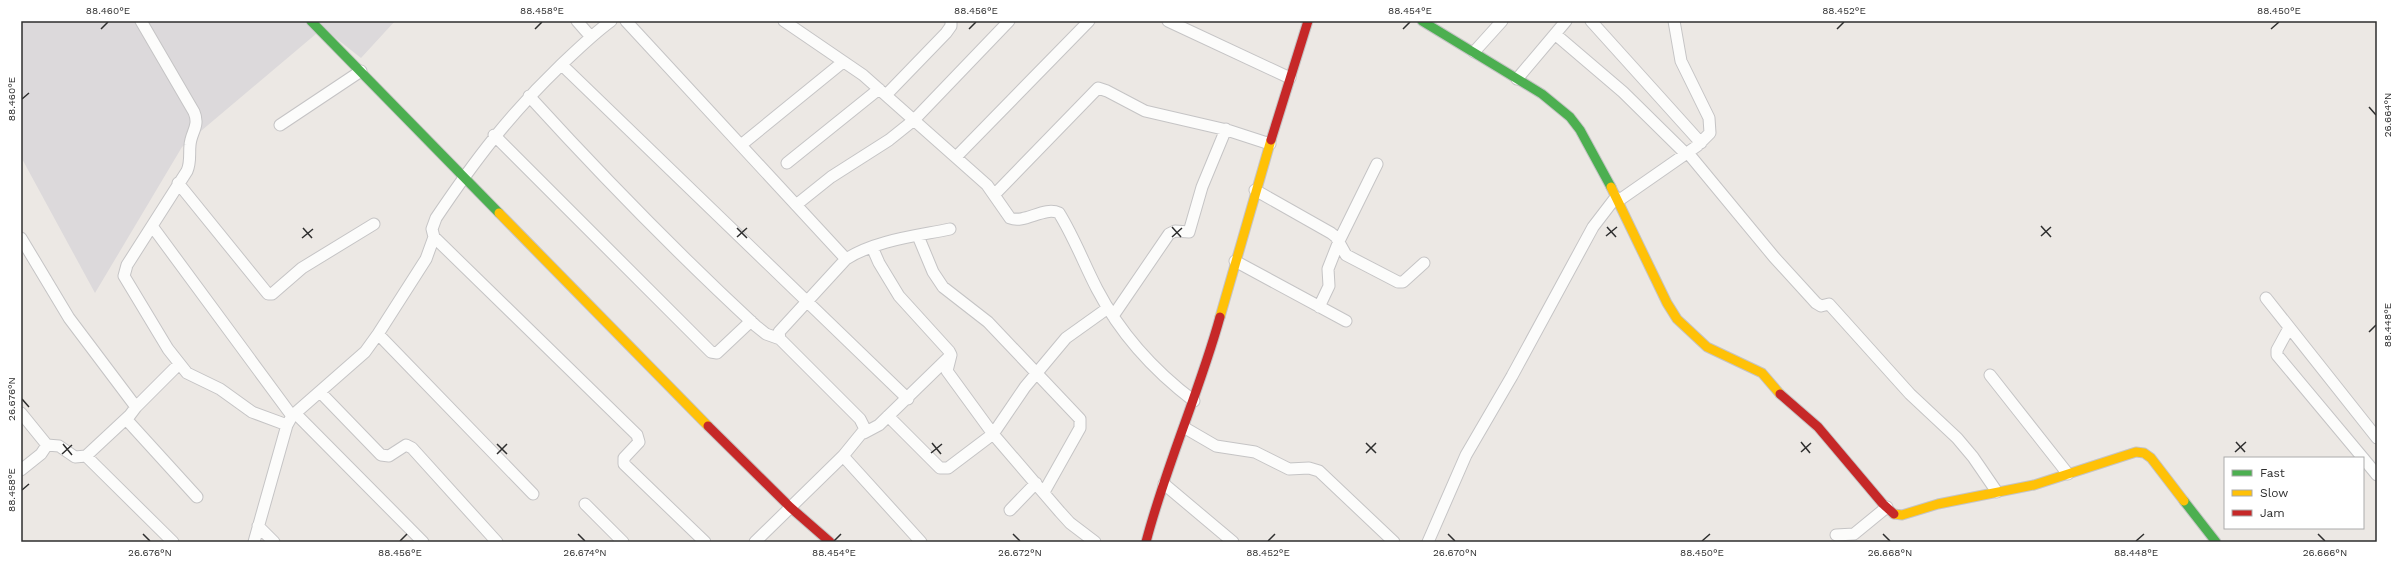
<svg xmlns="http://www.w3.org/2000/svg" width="2398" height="563" font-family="'Work Sans',sans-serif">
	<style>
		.industrial { fill: #dcd9db }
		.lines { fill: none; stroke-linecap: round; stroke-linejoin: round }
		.street-casing { stroke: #c5c4c5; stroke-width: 13 }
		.fast-casing { stroke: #c5c4c5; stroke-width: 11 }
		.slow-casing { stroke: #c5c4c5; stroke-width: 11 }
		.jam-casing { stroke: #c5c4c5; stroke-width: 11 }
		.street { stroke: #fcfcfb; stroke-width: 11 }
		.fast { stroke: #4caf50; stroke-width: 9 }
		.slow { stroke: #ffc107; stroke-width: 9 }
		.jam { stroke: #c62828; stroke-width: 9 }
		.ticks { fill: none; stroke: #2e2e2e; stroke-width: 1.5 }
		.neatline { fill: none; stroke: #2e2e2e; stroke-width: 1.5 }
		.ticks-label { font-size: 10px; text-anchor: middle; fill: #2e2e2e }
	</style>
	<rect width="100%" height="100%" fill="#ece8e4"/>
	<path class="industrial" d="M21 21H395L361 58 323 28 182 147 95 293 21 157Z"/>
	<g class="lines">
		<defs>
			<path id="street" d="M141 21 194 112C200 126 191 132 190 145 189 154 191 162 187 171L127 265 124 276 168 349 187 373 220 389 252 412 287 425
				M577 21 591 37
				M626 21 846 259
				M784 21 863 75 987 185 1010 218C1025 224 1044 206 1059 213 1074 237 1084 264 1097 289 1121 335 1153 370 1194 401
				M1168 21 1290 78
				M1591 21 1701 143
				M1555 34 1623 92 1686 154
				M1474 52 1502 21
				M562 65 908 399
				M1517 79 1566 21
				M886 95 946 33 951 26V21
				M529 96C602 176 677 253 756 326L766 334 780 339
				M280 125 361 71
				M494 135 711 352 717 353 751 321
				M741 145 843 62
				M1688 153 1774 257 1816 303 1821 306 1829 304 1910 394 1957 438 1973 457 1997 492
				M956 157 1089 21
				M787 163 879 89
				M178 183 268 294H272L302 268 374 224
				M1255 190 1331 233 1336 237 1346 255 1398 282H1403L1424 263
				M995 194 1098 88 1107 91 1145 111 1227 130 1270 144
				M1618 201 1697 146 1710 133 1709 118 1681 61 1674 21
				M796 205 831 177 889 140 914 120 1009 21
				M152 226 292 416
				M918 236 933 272 943 287 988 322 1080 419V428L1044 492
				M434 237 637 435 639 442 624 458V464L705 542
				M21 238 69 318 136 407
				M872 247 879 263 899 296 949 351 951 355 947 371 993 434 1060 512 1070 523 1095 542
				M1235 261 1346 321
				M2266 298 2377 438
				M1319 307 1329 286 1328 269 1339 241 1377 164
				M1113 316 1169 234 1175 231 1189 232 1202 187 1226 129
				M2289 328 2277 350V355L2363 458
				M378 334 533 494
				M1990 375 2068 474
				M320 392 381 455 389 456 406 445 412 448 497 542
				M21 413 47 445 59 446 75 457 86 456 130 415 136 407 178 365
				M295 413 423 542
				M888 416 940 468H948L993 434 1025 387 1066 338 1108 308
				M126 419 197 497
				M1185 428 1216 446 1255 452 1289 469 1309 468 1319 471 1394 542
				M864 433 879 425 950 356
				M86 456 173 542
				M843 456 921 542
				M2363 458 2377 475
				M21 470 41 454 47 445
				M1164 484 1233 542
				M585 504 623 542
				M1010 510 1036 483
				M258 526 274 542
				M1836 535 1854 534 1887 507
				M254 542 287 425 292 416 365 352 378 334 426 259 434 237 432 229 436 218C475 160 510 114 561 65 577 50 593 34 611 21
				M755 542 843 456 865 429 860 419 780 339 779 332 846 259C876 240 916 236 950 229
				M1428 542 1466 455 1512 376 1593 227 1616 197"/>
			<path id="fast" d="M311 21 499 213
				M1422 21 1542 94 1570 117 1580 130 1611 187
				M2184 501 2216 542"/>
			<path id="slow" d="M1611 187 1667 303 1677 319 1707 347 1762 373 1780 394
				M499 213 708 426
				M1220 317 1271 140
				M1894 514 1902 515 1938 504 2034 485 2136 452 2144 453 2151 458 2184 501"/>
			<path id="jam" d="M1271 140 1308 21
				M1780 394 1818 427 1883 504 1894 514
				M708 426 790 507 830 542
				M1146 542C1166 465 1199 393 1220 317"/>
		</defs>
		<use href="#street" class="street-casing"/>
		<use href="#fast" class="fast-casing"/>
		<use href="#slow" class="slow-casing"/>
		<use href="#jam" class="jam-casing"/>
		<use href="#street" class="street"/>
		<use href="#fast" class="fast"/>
		<use href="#slow" class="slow"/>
		<use href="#jam" class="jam"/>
	</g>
	<path class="ticks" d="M101 29 108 22M535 29 542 22M969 29 976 22M1403 29 1410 22M1837 29 1844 22M2271 29 2279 22M22 99 29 93M2369 107 2376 115M2041 226 2051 237M1172 227 1181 237M1607 227 1616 237M303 228 312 238M737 228 747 238M1606 236 1617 227M2041 236 2051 227M737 237 747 228M1172 237 1182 228M302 238 313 229M2369 332 2376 325M22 399 29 407M1801 442 1810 453M2236 442 2245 452M932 443 941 454M1366 443 1376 453M63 444 72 455M497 444 507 454M1801 452 1811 443M2235 452 2246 442M931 453 942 444M1366 453 1376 443M62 454 72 445M497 454 507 444M22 490 29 484M143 534 150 541M578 534 585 541M1013 534 1020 541M1448 534 1455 541M1883 534 1890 541M2318 534 2325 541M400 541 407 534M834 541 841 534M1268 541 1275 534M1702 541 1710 534M2136 541 2144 534"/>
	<rect width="2398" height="563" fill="none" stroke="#ffffff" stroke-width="44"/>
	<rect x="2224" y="457" width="140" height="72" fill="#ffffff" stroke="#ababab"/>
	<rect x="2232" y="470" width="20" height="6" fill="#4caf50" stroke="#ababab"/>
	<text x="2260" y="477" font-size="12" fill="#2e2e2e">Fast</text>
	<rect x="2232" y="490" width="20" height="6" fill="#ffc107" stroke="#ababab"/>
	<text x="2260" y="497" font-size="12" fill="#2e2e2e">Slow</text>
	<rect x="2232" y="510" width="20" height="6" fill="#c62828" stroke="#ababab"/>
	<text x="2260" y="517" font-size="12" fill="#2e2e2e">Jam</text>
	<rect x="22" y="22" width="2354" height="519" class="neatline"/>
	<g class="ticks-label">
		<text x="108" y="14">88.460°E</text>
		<text x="542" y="14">88.458°E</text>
		<text x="976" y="14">88.456°E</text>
		<text x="1410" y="14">88.454°E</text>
		<text x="1844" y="14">88.452°E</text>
		<text x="2279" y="14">88.450°E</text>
		<text transform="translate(11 99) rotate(-90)" y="4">88.460°E</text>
		<text transform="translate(2387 115) rotate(-90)" y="4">26.664°N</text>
		<text transform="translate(2387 325) rotate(-90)" y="4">88.448°E</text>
		<text transform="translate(11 399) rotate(-90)" y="4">26.676°N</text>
		<text transform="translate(11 490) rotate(-90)" y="4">88.458°E</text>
		<text x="150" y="556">26.676°N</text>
		<text x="400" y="556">88.456°E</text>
		<text x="585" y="556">26.674°N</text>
		<text x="834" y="556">88.454°E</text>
		<text x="1020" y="556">26.672°N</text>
		<text x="1268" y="556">88.452°E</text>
		<text x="1455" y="556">26.670°N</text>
		<text x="1702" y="556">88.450°E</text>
		<text x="1890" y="556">26.668°N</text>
		<text x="2136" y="556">88.448°E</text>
		<text x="2325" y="556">26.666°N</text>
	</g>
</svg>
